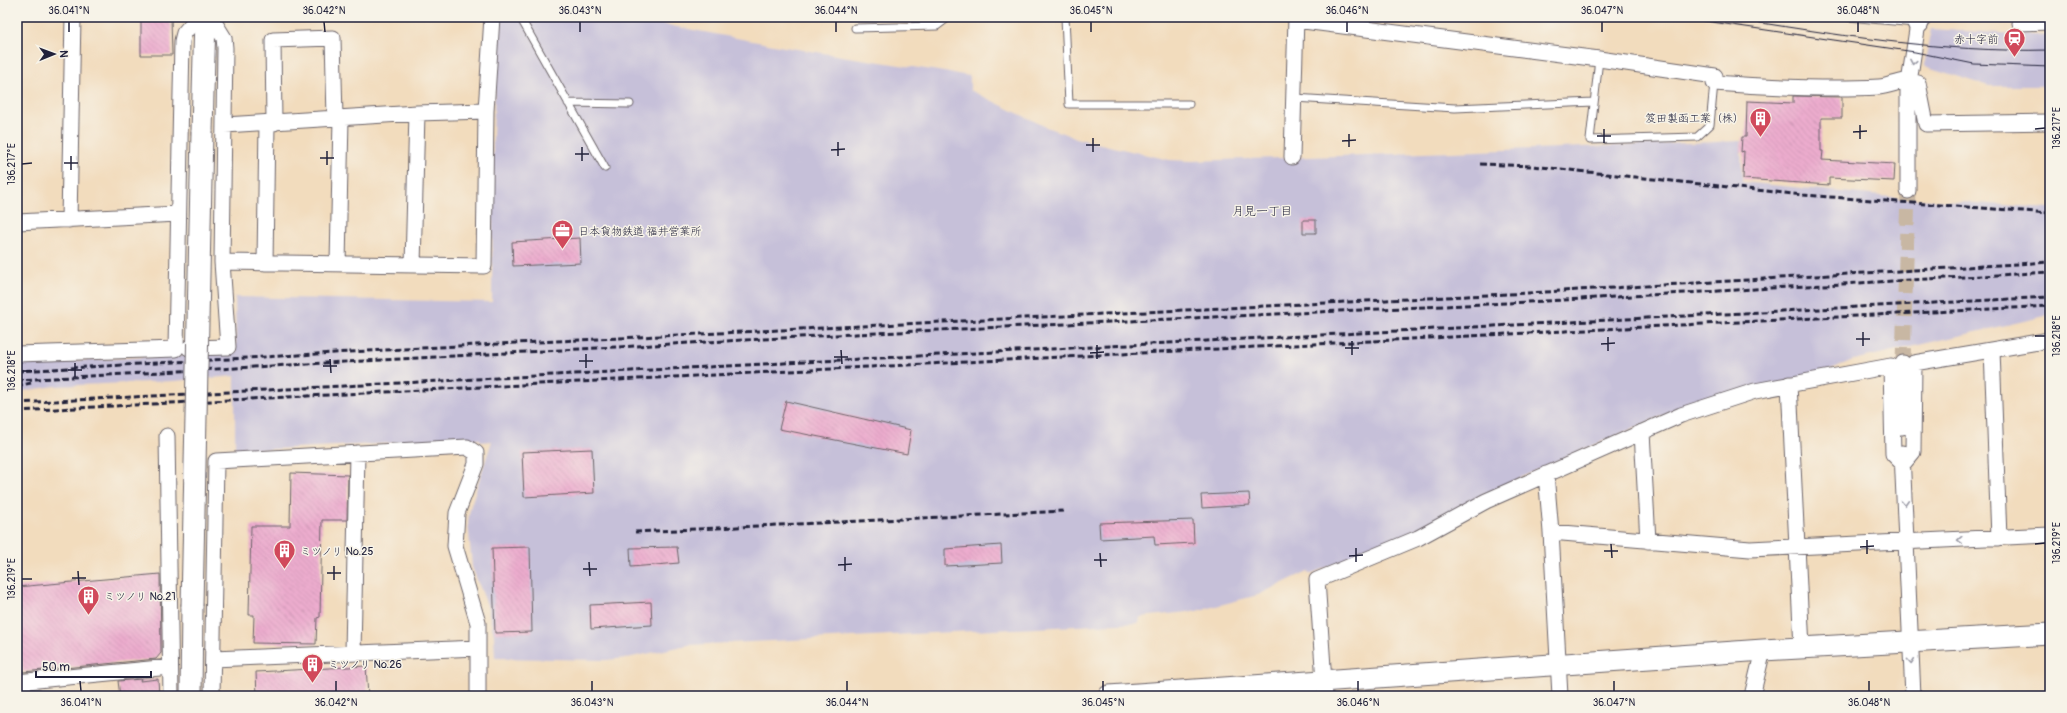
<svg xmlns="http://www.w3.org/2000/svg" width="2067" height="713" font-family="Pangolin,'Klee One',sans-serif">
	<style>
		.industrial { fill: #c6c0d9 }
		.building { fill: url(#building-back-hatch) }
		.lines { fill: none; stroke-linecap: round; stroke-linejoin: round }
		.street-tunnel { stroke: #c8b7a3; stroke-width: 15; stroke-dasharray: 15 8; stroke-linecap: butt }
		.lane-casing { stroke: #6b6368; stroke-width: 9 }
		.street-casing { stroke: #6b6368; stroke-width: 17 }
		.secondary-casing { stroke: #6b6368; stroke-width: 23 }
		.lane { stroke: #fff; stroke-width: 7 }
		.street { stroke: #fff; stroke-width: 15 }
		.secondary { stroke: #fff; stroke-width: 21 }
		.tram { stroke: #22223b; stroke-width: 1 }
		.rail { stroke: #22223b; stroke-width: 3; stroke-dasharray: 6 3; stroke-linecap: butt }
		.secondary-bridge-casing { stroke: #6b6368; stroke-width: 23; stroke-linecap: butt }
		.secondary-bridge { stroke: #fff; stroke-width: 21 }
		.oneway { stroke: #9c9ca7 }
		.ticks { fill: none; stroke: #22223b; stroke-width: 1.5 }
		.labels { text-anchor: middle; stroke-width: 3; stroke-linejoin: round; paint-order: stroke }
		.poi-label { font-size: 11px; fill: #22223b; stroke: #f7f3e8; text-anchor: start }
		.neighbourhood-label { font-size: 12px; fill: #22223b; stroke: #f7f3e8 }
		.neatline { fill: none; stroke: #22223b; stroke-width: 1.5 }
		.ticks-label { font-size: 10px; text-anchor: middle; fill: #22223b }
	</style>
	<defs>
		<pattern id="building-back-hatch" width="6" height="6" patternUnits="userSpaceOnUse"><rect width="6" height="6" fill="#ecacce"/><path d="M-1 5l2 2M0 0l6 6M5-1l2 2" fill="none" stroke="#ca94b2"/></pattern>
	</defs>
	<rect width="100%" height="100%" fill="#f7f3e8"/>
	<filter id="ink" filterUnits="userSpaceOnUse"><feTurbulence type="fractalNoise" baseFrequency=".025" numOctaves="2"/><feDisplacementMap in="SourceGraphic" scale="8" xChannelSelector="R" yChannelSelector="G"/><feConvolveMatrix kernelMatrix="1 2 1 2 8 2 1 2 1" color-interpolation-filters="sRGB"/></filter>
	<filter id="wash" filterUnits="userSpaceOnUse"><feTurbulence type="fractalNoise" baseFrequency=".012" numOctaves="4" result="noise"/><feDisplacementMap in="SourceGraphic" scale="16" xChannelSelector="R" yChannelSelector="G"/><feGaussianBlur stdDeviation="0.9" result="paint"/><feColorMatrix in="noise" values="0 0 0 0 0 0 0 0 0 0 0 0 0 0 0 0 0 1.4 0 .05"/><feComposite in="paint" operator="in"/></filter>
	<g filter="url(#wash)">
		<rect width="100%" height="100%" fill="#f2dcbd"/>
		<path class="industrial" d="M498 17H624L784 47 970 76V90L1046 127 1079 139 1169 160 1192 161 1453 152 1741 141 1742 182 1901 198 2050 208V315L1853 360 1824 372 1672 412 1547 465 1472 501 1417 531 1310 574 1308 571 1258 595 1197 611 1140 617 1139 623 688 645 627 658 606 660 495 658 494 635 487 605 472 567 468 522 470 508 492 441 480 442V439L235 451V376L174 381 55 386 17 392V364L236 352 235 297 492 302 493 133Z
			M1931 29 2050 36V86H1989L1924 66Z"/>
		<g id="blocks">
			<path class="building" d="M153 17H171L172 55H141V20L153 19Z
				M1793 96 1842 97V118H1821V151H1823L1822 160 1895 164 1894 181 1829 178V185L1743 179 1744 151 1741 152 1742 137H1746L1747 101 1793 103Z
				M1303 220H1316V233H1303Z
				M580 238 581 263 513 266 512 242Z
				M786 401 911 430 907 454 779 429Z
				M592 449 594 493 524 497 522 452Z
				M291 473 348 475 347 520H322L320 617 317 618 316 644 253 643 254 615H249L251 526H290Z
				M1249 493 1250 505 1202 508 1201 495Z
				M1193 520 1194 543 1155 545 1154 536 1100 539 1099 523Z
				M1001 545 1002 563 945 566V549Z
				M530 547 532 632 495 633 492 548Z
				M677 547 679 563 631 567 630 548Z
				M160 574 161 653 156 659 23 672 20 645H17V587Z
				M651 602 652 625 591 629 590 605Z
				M366 666 368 696H257L256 672Z
				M141 679 140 681 158 679 159 696H120L118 681Z"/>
		</g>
	</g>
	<g filter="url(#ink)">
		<use href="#blocks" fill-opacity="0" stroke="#6b6368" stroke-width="1"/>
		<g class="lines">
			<path class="street-tunnel" d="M1903 363 1908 191"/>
			<defs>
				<path id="lane" d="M520 17 605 168
					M1065 17 1069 104H1189
					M1848 17 1916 23
					M855 28 937 26 949 17
					M1599 59 1590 140 1697 137 1710 125 1714 83
					M1294 98 1455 108 1594 102
					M568 103 630 104"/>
				<path id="street" d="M1296 20 1599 59 1715 76 1714 83C1769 87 1824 90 1879 87 1893 86 1904 77 1918 83L1926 124 2050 122
					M2020 23 2050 22
					M274 123 273 40 333 38 335 118
					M225 125 417 113 486 111
					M1292 157 1296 17
					M1908 191V89L1918 23
					M69 220 73 17
					M17 222 178 214
					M222 262 484 266 486 111 492 17
					M265 263 267 123
					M338 264 341 118
					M413 265 417 113
					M189 348 228 347 222 262 225 48 224 38 211 17
					M1992 350 1999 538
					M17 354 176 349 182 41 184 33 198 17
					M1789 384 1802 648
					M1902 427 1903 363
					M1642 432 1648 541
					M167 436 171 696
					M1902 453 1913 696
					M1903 464 1913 452 1914 363 2050 340
					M1546 474 1551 532 1560 696
					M1551 532 1750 549 2050 535
					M353 653 357 453
					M213 659 478 648
					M17 682 170 667
					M212 696 216 461 467 447 476 453V464L457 513 455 546 478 623V696
					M1325 696 1317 580 1418 538 1486 501 1681 415 1755 391 1891 366 1893 454 1903 464
					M1752 696 1763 650"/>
				<path id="secondary" d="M1918 23 1919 17
					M202 132 205 17
					M191 696 192 606
					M1109 696 1763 650 2050 634"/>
			</defs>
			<use href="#lane" class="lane-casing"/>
			<use href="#street" class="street-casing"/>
			<use href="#secondary" class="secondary-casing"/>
			<use href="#lane" class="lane"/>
			<use href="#street" class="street"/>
			<use href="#secondary" class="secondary"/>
			<path class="tram" d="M1678 17 1915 52 1974 64 2050 67
				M1724 17C1832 34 1941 53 2050 50"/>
			<path class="rail" d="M1480 164 1532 166 1803 195 2050 213
				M17 371 457 346 1528 293 2050 262
				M17 380 835 335 1528 302 2050 272
				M17 386 31 383
				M17 403 2050 297
				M17 411 2050 306
				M635 532 1064 511"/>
			<defs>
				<path id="secondary-bridge" d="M192 606 202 132"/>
			</defs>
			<use href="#secondary-bridge" class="secondary-bridge-casing"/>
			<use href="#secondary-bridge" class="secondary-bridge"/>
		</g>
		<defs><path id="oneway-chevron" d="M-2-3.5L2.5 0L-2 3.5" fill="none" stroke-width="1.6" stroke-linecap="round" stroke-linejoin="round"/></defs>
		<g class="oneway">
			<use href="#oneway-chevron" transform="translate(1913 62) rotate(100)"/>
			<use href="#oneway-chevron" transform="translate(1905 503) rotate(87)"/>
			<use href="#oneway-chevron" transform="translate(1960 540) rotate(177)"/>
			<use href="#oneway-chevron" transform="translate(1911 661) rotate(86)"/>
		</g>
	</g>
	<path class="ticks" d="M69 22V32M324 22 325 32M580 22V32M836 22V32M1091 22V32M1347 22V32M1602 22V32M1858 22V32M1860 125V139M1604 129V143M2035 129 2045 128M1853 132 1867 131M1349 134V147M1597 136H1611M1093 138V152M1342 141 1356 140M838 142V156M1086 145H1100M582 147V161M831 150 845 149M327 151V165M575 154H589M71 156V170M320 158H334M64 163H78M22 164 32 163M1863 332V346M2035 336H2045M1608 337V351M1856 339H1870M1352 341V355M1601 344 1615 343M1097 345V359M1345 348H1359M841 350 842 364M1090 353 1104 352M586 354V368M834 357H848M330 359 331 373M579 361H593M75 363V377M323 366H337M68 370H82M22 371H32M1867 540V554M1611 544 1612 558M2035 544 2045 543M1860 547 1874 546M1356 548V562M1604 551H1618M1100 553 1101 567M1349 556 1363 555M845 557V571M1094 560H1107M589 562 590 576M838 565 852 564M334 566V580M583 569H597M78 571 79 585M327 573H341M72 578H86M22 579H32M80 681 81 691M336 681V691M592 681V691M847 681V691M1103 681V691M1358 681V691M1614 681V691M1869 681V691"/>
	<defs>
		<symbol id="station-pin" viewBox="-11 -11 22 30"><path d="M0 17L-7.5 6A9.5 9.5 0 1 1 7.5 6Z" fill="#d1495b" stroke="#f7f3e8"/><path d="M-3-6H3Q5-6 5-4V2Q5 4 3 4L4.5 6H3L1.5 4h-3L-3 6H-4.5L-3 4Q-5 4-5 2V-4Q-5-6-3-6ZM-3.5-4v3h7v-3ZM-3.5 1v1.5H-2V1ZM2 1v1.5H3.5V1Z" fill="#fff"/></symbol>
		<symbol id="building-pin" viewBox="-11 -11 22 30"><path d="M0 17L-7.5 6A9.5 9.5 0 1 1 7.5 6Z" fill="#d1495b" stroke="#f7f3e8"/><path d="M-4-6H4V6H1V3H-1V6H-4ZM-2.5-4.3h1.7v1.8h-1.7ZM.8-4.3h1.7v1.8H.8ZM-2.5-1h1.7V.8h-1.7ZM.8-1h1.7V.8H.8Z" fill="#fff"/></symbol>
		<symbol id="office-pin" viewBox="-11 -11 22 30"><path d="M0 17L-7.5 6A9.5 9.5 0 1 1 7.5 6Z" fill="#d1495b" stroke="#f7f3e8"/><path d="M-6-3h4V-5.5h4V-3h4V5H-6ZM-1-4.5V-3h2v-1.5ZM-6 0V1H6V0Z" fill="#fff"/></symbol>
	</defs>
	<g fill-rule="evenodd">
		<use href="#station-pin" x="2002" y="26" width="25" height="34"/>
		<use href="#building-pin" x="1748" y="106" width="25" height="34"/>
		<use href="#office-pin" x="550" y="218" width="25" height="34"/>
		<use href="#building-pin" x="272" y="538" width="25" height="34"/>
		<use href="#building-pin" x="76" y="584" width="25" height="34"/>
		<use href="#building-pin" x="300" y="652" width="25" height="34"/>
	</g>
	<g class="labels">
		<g class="poi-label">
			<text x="1998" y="43" text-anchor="end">赤十字前</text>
			<text x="1744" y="122" text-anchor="end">笈田製函工業（株）</text>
			<text x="578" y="235">日本貨物鉄道 福井営業所</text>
			<text x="300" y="555">ミツノリ No.25</text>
			<text x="104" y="600">ミツノリ No.21</text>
			<text x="328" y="668">ミツノリ No.26</text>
		</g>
		<g class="neighbourhood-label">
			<text x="1262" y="215">月見一丁目</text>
		</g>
	</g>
	<rect width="2067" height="713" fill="none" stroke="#f7f3e8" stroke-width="44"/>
	<g transform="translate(54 54) rotate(89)" stroke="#f7f3e8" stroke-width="3" paint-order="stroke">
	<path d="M0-3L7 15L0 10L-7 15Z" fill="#22223b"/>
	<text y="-6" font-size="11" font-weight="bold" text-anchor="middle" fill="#22223b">N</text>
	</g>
	<path d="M36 671v6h115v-6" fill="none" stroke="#22223b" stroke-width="2"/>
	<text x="42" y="671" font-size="12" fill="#22223b" stroke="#f7f3e8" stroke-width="3" paint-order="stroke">50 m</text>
	<rect x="22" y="22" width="2023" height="669" class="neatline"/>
	<g class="ticks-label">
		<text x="69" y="14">36.041°N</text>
		<text x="324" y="14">36.042°N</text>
		<text x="580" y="14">36.043°N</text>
		<text x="836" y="14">36.044°N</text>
		<text x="1091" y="14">36.045°N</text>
		<text x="1347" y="14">36.046°N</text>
		<text x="1602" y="14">36.047°N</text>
		<text x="1858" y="14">36.048°N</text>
		<text transform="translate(2056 128) rotate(-90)" y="4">136.217°E</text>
		<text transform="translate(11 164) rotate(-90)" y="4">136.217°E</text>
		<text transform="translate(2056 336) rotate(-90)" y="4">136.218°E</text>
		<text transform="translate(11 371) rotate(-90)" y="4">136.218°E</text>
		<text transform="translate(2056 543) rotate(-90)" y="4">136.219°E</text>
		<text transform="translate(11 579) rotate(-90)" y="4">136.219°E</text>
		<text x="81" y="706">36.041°N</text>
		<text x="336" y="706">36.042°N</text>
		<text x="592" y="706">36.043°N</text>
		<text x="847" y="706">36.044°N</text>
		<text x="1103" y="706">36.045°N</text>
		<text x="1358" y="706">36.046°N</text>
		<text x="1614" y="706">36.047°N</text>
		<text x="1869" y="706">36.048°N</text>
	</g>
</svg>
